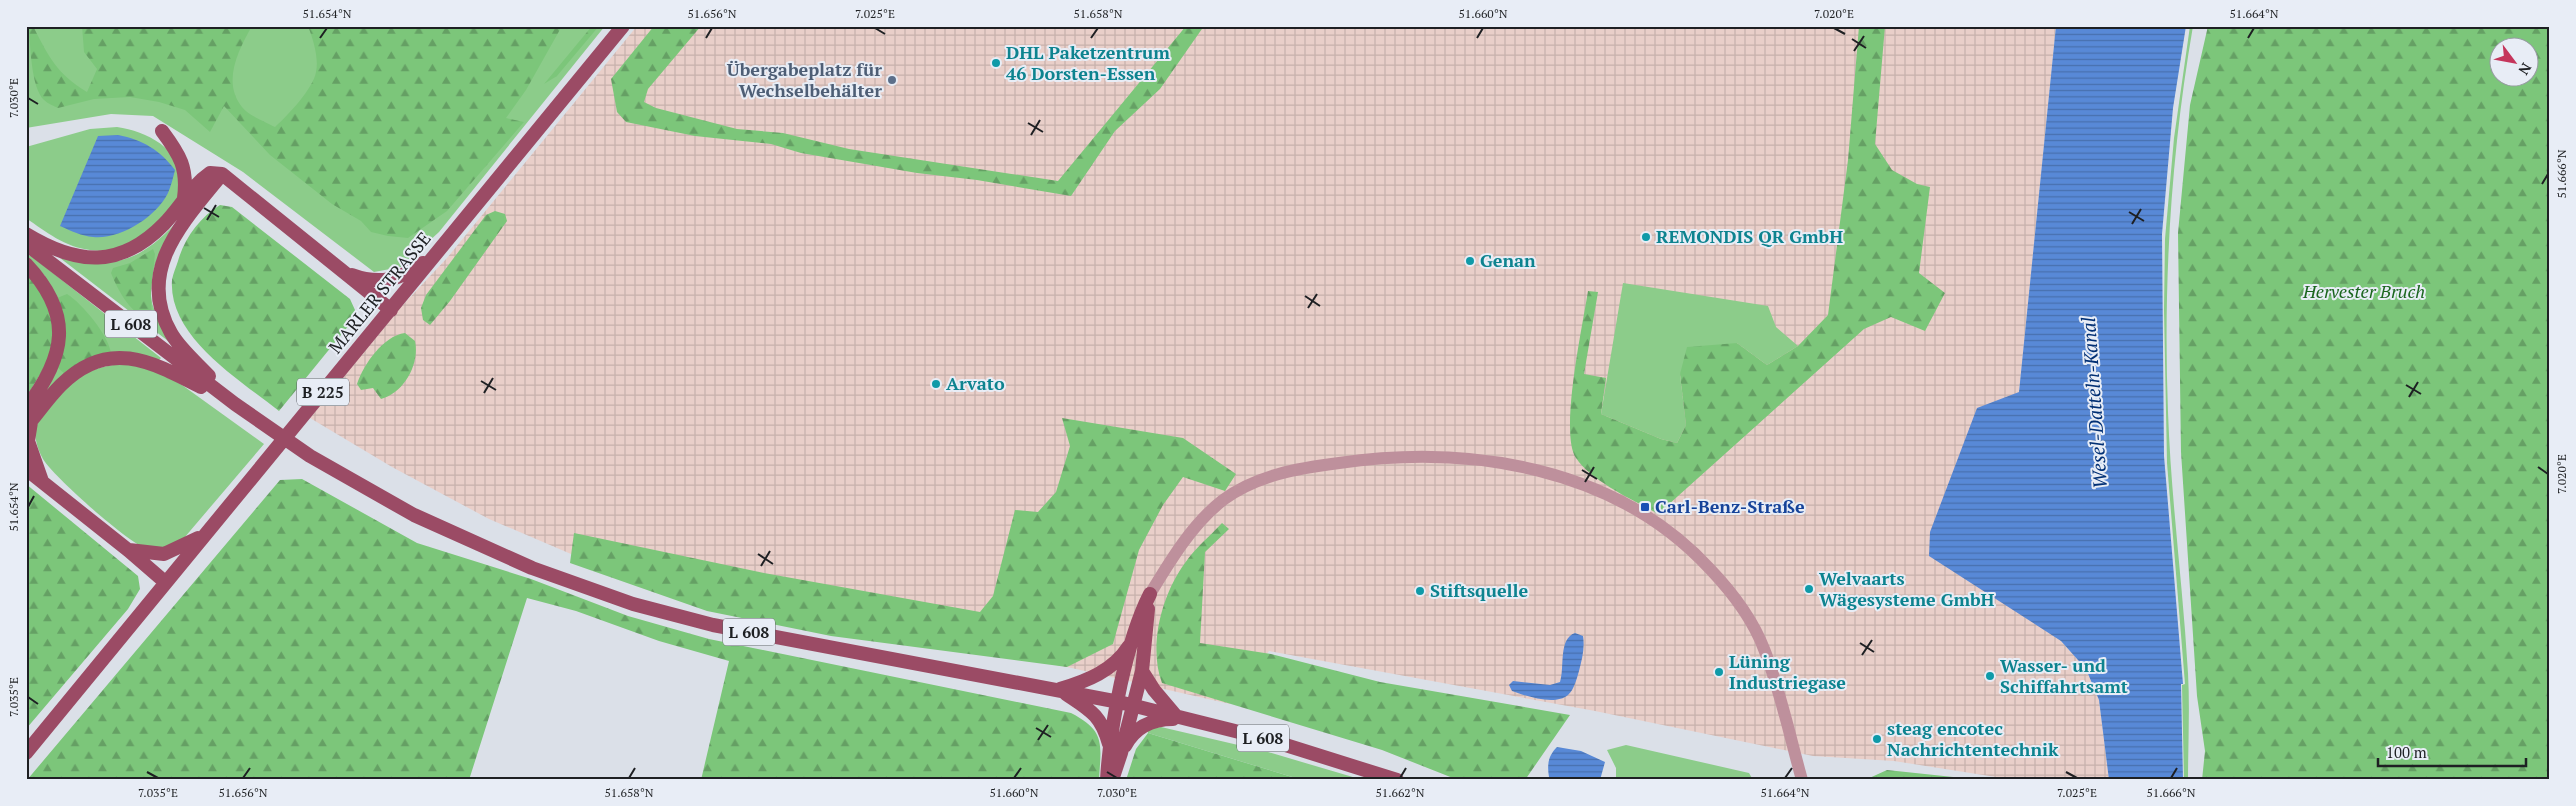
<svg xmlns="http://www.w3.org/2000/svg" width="2576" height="806" font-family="'PT Serif',serif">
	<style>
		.industrial { fill: url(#industrial-grid) }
		.green { fill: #8ccc8a }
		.forest { fill: url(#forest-firs); fill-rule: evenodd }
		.water { fill: url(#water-rules) }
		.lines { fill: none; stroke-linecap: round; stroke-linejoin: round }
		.tertiary { stroke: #be909c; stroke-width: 12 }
		.primary { stroke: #9b4b65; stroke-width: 14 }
		.ticks { fill: none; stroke: #1e2023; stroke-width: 2 }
		.culture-dot { fill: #0f9aa8; stroke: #e8edf6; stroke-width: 2 }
		.service-dot { fill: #5c6f8a; stroke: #e8edf6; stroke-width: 2 }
		.transit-dot { fill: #1a4fb4; stroke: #e8edf6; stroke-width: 2 }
		.labels { text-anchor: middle; stroke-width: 4; stroke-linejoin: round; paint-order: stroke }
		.shield { fill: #e8edf6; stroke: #5b5e62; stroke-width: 1 }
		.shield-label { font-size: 16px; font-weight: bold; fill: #1e2023 }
		.culture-label { font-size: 18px; font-weight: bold; fill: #0d838f; stroke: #e8edf6; text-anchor: start }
		.service-label { font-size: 18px; font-weight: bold; fill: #4e5e75; stroke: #e8edf6; text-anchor: end }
		.park-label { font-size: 18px; font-style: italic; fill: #1b661e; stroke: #e8edf6 }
		.street-label { font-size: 18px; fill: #1e2023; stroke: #e8edf6 }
		.transit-label { font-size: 18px; font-weight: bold; fill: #164399; stroke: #e8edf6; text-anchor: start }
		.water-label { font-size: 19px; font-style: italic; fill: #012f74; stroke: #e8edf6 }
		.neatline { fill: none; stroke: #1e2023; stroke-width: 2 }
		.ticks-label { font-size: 12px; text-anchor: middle; fill: #1e2023 }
	</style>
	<defs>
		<pattern id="industrial-grid" width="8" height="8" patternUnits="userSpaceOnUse" patternTransform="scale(1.25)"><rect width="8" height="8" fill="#e9cfc9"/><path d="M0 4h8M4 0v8" fill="none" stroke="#c7b1ac"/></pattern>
		<pattern id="forest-firs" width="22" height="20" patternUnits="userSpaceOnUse" patternTransform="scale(1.25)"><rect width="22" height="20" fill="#7cc67a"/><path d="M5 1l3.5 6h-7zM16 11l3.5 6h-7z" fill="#65a064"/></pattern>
		<pattern id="water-rules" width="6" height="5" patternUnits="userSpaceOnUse" patternTransform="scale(1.25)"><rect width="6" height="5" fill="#5889d7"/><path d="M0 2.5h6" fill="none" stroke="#4870ae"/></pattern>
	</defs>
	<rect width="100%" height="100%" fill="#dbe0e8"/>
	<path class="industrial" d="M637 26H2056L2019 392 2061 641 2086 669 2099 700 2109 780H2015L1894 761 1813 756 1595 711 1269 651 1230 704 1067 667 937 642 592 563 489 519 392 467 310 418 401 307 447 258Z"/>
	<path class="green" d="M26 26H605L439 232 401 267 374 272 243 172 153 116 111 114 26 128Z
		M2190 26H2193C2171 154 2163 283 2168 412 2171 500 2183 586 2188 673 2190 709 2188 745 2188 780H2184L2182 685 2185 684 2167 463 2164 310 2165 239 2174 138Z
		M117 127C151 132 191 154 179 196 177 200 173 205 170 208 152 232 122 255 90 250 65 247 46 232 26 218V147L90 129Z
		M175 224C161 249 143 280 154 309 158 322 166 332 172 344L60 258C114 267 135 265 175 224Z
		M30 255 161 358 159 360 111 353 43 397 45 276 28 257Z
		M1623 283 1768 306 1776 327 1798 346 1767 365 1737 343 1680 374 1686 425 1677 443 1661 439 1601 414Z
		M124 363 153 369 182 385 264 444 179 544C169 549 161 551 150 550 132 547 58 480 45 462 40 455 36 444 35 434 35 421 49 409 57 399 77 373 93 368 124 363Z
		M1161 727 1268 752 1363 780H1302L1148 733 1147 729Z
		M1626 745 1749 773 1753 780H1616V768L1607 750Z"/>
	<path class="forest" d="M29 26H33C49 57 56 73 87 92L97 69 84 52 82 26H252C238 51 222 82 242 107 249 116 266 122 275 127 288 115 313 89 316 72 319 58 313 39 308 26H562L526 90 506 118 524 122 447 211 408 238 388 236 371 232 361 221 332 204 270 155 224 106 210 132 185 110 159 102 130 97 94 99 58 108C54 106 48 104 44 100 31 88 30 44 29 26Z
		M592 26H599L557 76 544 84Z
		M654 26H701L648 89 644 102 656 108 737 129 783 133 849 149 1058 181 1186 26H1204L1160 89 1115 131 1071 196 977 180 917 173 801 153 771 144 695 136 626 122 617 112 611 79Z
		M1859 26H1885L1875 144 1892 170 1917 184 1930 187 1919 273 1945 293 1925 331 1891 317 1864 329 1658 514C1634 500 1592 482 1576 458 1559 433 1583 324 1588 291L1598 292 1584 374 1606 378 1601 414 1661 439 1677 443 1686 425 1680 374 1687 347 1737 343 1767 365 1798 346 1828 315 1848 160Z
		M2208 26H2550V780H2202L2205 751 2197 696 2181 452 2178 233 2190 105ZM2498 48H2528V78H2498Z
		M220 205 232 207 350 299 355 310 354 319 279 411C240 380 168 337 172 280 173 274 176 267 178 261 184 239 200 217 220 205Z
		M495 211 505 214 507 221 450 301 430 325 423 320 421 308 426 295 486 215Z
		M153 249 155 254 151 292 152 322C131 314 119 293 111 273L113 268 130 263Z
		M26 272 47 302 53 327V343L48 361 26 398Z
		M67 294C82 303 109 336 111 353L65 374 58 368 57 298Z
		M405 333 415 341C420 364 404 393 381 399L373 388 361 390 357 384C364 364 383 336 405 333Z
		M1062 418 1183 438 1236 474 1225 491 1183 477 1163 505 1139 550 1113 644 1067 667 831 636 707 611 570 563 574 533 764 573 980 612 993 596 1015 510 1038 512 1056 492 1070 446Z
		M302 479 417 543 531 579 628 616 709 639 1071 713C1106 731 1101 744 1099 780H701L729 661 659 641 576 611 527 598 469 780H27L280 480Z
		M26 484 138 576 140 589 128 609 26 729Z
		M1222 523 1229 529 1205 552 1200 643 1271 654 1380 682 1570 715 1525 780H1458L1382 750 1162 683C1148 646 1162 594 1185 563 1195 548 1210 536 1222 523Z
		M1148 733 1302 780H1126L1136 749Z
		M1887 770 1972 779 1975 780H1865Z"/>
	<path class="water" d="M2056 26H2186L2173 108 2162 234 2164 456 2183 684H2181L2183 780H2109L2099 700 2086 669 2061 641 1929 556 1930 532 1977 408 2019 392Z
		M118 135C143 140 160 150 175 170 173 178 171 186 168 193 156 217 120 240 93 237 82 236 71 231 60 226L98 136Z
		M1575 633 1583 636C1585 648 1582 659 1579 671 1577 678 1574 690 1568 695 1555 706 1526 696 1512 691L1509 685 1513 681 1550 685 1560 682C1565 667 1558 639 1575 633Z
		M1557 747 1581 751 1605 762 1600 780H1552L1549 777C1547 765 1548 756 1557 747Z"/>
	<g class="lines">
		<path class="tertiary" d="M1150 594C1170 561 1192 524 1223 500 1257 475 1299 468 1339 463 1470 444 1616 467 1710 569 1731 591 1753 620 1764 649 1780 689 1790 737 1802 780"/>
		<path class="primary" d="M162 131C180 155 188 168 184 198
			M26 234C77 265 120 269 164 224 180 208 191 186 210 173L222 174 391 310
			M26 244 235 404 310 456 414 515 532 568 633 604 713 625 1119 702 1263 738 1397 780
			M26 264C74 315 66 356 26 408
			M352 275C379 285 400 280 423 263
			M209 376C197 363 180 349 171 333 135 270 184 221 222 174
			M31 422 28 441 42 481
			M26 427C38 413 48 398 61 385 108 338 151 361 201 387
			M26 469 128 550 165 582
			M129 550 164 554 198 538
			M1142 671 1154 690 1176 716
			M1060 689C1087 681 1113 671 1129 646
			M1066 694C1090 710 1101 715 1109 744
			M1125 746C1135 727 1151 719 1173 719
			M26 753 623 26
			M1107 780C1110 726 1126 641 1150 594
			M1112 780 1121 753 1142 671 1148 609"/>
	</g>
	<path class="ticks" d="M875 28 885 34M1834 28 1845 34M320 38 327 28M706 38 712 28M1091 38 1098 28M1477 38 1483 28M2248 38 2254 28M1852 39 1866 48M1854 51 1864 36M28 98 38 104M1028 123 1043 132M1031 135 1040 120M2542 184 2548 174M204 208 219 217M2129 212 2144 221M207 220 216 205M2132 224 2141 209M1305 296 1320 306M1308 308 1317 294M481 381 496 390M2406 385 2421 394M484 393 493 378M2409 397 2418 382M2538 467 2548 474M1582 470 1597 479M1585 482 1594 467M28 507 34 496M758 554 773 564M761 566 770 551M1860 643 1874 652M1862 655 1872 640M28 697 38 704M1036 728 1051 737M1038 740 1048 725M147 772 158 778M1107 772 1117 778M2066 772 2077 778M243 778 250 768M629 778 635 768M1014 778 1021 768M1400 778 1406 768M1785 778 1792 768M2171 778 2177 768"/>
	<g class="culture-dot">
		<circle cx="996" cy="63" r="5"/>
		<circle cx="1646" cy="237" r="5"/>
		<circle cx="1470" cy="261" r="5"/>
		<circle cx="936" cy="384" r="5"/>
		<circle cx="1809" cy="589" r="5"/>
		<circle cx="1420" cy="591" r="5"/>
		<circle cx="1719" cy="672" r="5"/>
		<circle cx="1990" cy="676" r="5"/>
		<circle cx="1877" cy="739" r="5"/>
	</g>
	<circle class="service-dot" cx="892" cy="80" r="5"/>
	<rect class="transit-dot" x="1640" y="502" width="10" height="10" rx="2.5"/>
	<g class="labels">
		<g class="shield">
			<rect x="105" y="310.5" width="52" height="27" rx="4"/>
			<rect x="297" y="378.5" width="52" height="27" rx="4"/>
			<rect x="723" y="618.5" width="52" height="27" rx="4"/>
			<rect x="1237" y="724.5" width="52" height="27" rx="4"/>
		</g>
		<g class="shield-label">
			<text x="131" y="330">L 608</text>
			<text x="323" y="398">B 225</text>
			<text x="749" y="638">L 608</text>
			<text x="1263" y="744">L 608</text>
		</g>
		<g class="culture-label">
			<text x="1006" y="59">DHL Paketzentrum<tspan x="1006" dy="21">46 Dorsten-Essen</tspan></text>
			<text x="1656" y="243">REMONDIS QR GmbH</text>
			<text x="1480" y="267">Genan</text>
			<text x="946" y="390">Arvato</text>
			<text x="1819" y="585">Welvaarts<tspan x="1819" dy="21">Wägesysteme GmbH</tspan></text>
			<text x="1430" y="597">Stiftsquelle</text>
			<text x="1729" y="668">Lüning<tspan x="1729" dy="21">Industriegase</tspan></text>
			<text x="2000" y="672">Wasser- und<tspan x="2000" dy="21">Schiffahrtsamt</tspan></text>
			<text x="1887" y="735">steag encotec<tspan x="1887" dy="21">Nachrichtentechnik</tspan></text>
		</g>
		<g class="service-label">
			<text x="882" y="76">Übergabeplatz für<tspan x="882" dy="21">Wechselbehälter</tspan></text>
		</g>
		<g class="park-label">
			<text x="2364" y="298">Hervester Bruch</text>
		</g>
		<g class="street-label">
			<text transform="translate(380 293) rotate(-51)" y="6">MARLER STRASSE</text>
		</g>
		<g class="transit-label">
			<text x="1655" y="513">Carl-Benz-Straße</text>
		</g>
		<g class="water-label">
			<text transform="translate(2094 403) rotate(-94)" y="7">Wesel-Datteln-Kanal</text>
		</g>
	</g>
	<rect width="2576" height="806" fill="none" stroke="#e8edf6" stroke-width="55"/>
	<g transform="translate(2514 62) rotate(122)"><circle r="24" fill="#e8edf6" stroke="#979ba2"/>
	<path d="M0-4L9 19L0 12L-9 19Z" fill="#c5355b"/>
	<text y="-8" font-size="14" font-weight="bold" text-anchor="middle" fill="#1e2023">N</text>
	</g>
	<path d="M2378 758v8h148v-8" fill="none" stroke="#1e2023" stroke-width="2.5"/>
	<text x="2386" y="758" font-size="15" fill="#1e2023" stroke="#e8edf6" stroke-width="4" paint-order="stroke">100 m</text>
	<rect x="28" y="28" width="2520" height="750" class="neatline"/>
	<g class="ticks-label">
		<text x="327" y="18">51.654°N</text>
		<text x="712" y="18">51.656°N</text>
		<text x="875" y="18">7.025°E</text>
		<text x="1098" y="18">51.658°N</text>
		<text x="1483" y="18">51.660°N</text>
		<text x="1834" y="18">7.020°E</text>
		<text x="2254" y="18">51.664°N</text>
		<text transform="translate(14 98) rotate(-90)" y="4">7.030°E</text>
		<text transform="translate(2562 174) rotate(-90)" y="4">51.666°N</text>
		<text transform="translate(2562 474) rotate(-90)" y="4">7.020°E</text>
		<text transform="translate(14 507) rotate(-90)" y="4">51.654°N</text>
		<text transform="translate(14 697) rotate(-90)" y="4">7.035°E</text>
		<text x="158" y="797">7.035°E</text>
		<text x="243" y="797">51.656°N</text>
		<text x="629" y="797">51.658°N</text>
		<text x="1014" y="797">51.660°N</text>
		<text x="1117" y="797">7.030°E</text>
		<text x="1400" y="797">51.662°N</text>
		<text x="1785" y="797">51.664°N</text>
		<text x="2077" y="797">7.025°E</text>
		<text x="2171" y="797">51.666°N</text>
	</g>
</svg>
